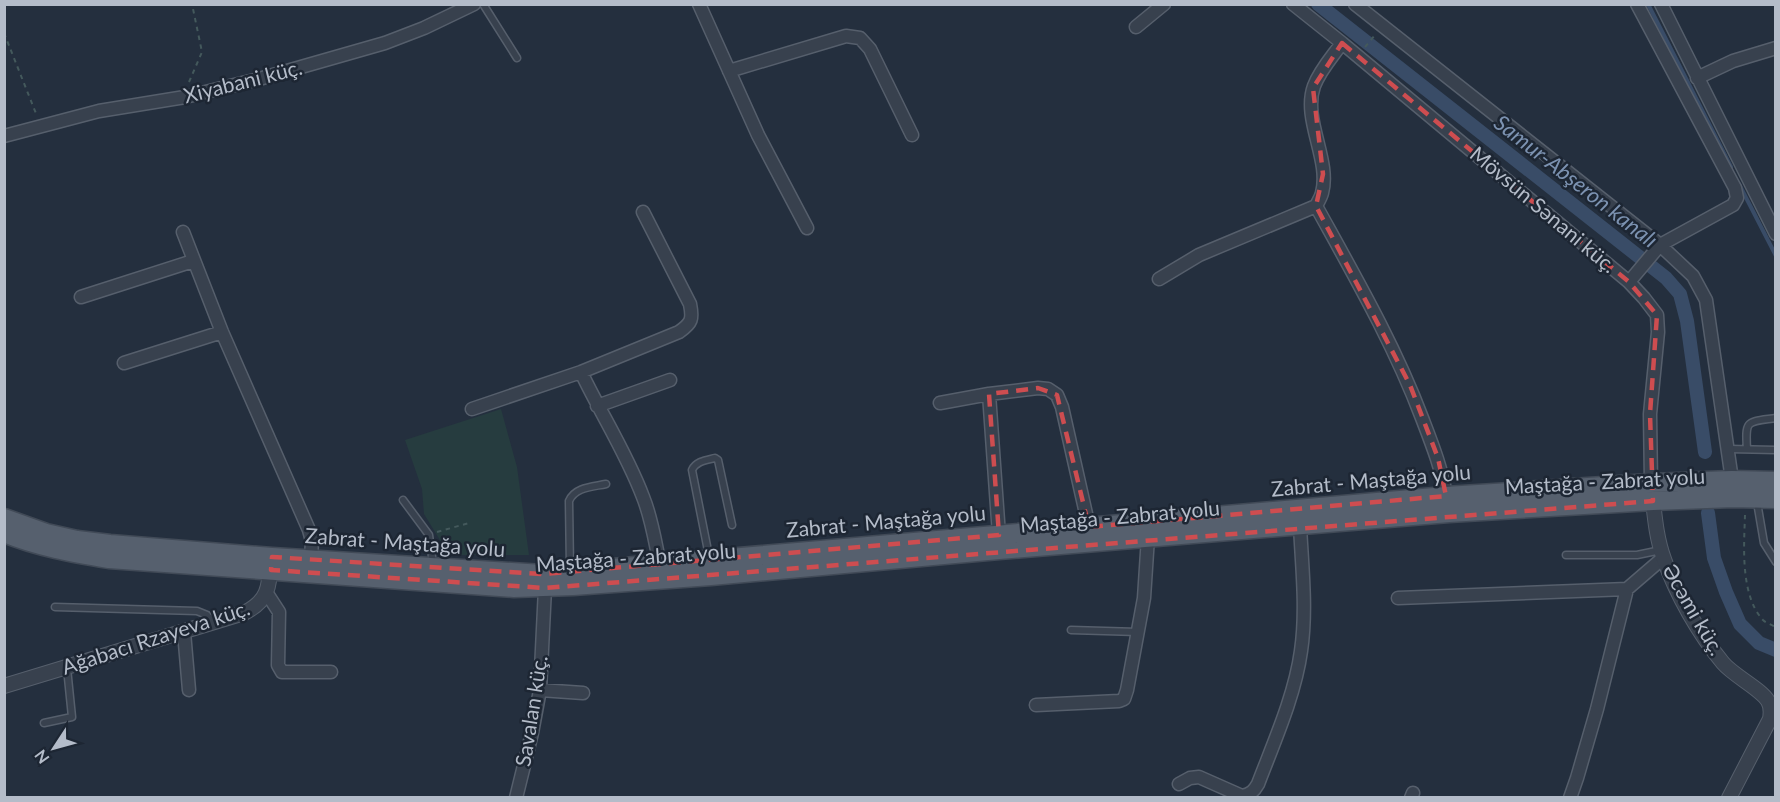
<svg xmlns="http://www.w3.org/2000/svg" width="1780" height="802" font-family="Lato,sans-serif">
	<style>
		.green { fill: #263c3f }
		.lines { fill: none; stroke-linecap: round; stroke-linejoin: round }
		.stream { stroke: #394c67; stroke-width: 4 }
		.canal { stroke: #394c67; stroke-width: 14 }
		.service-casing { stroke: #565f6c; stroke-width: 9 }
		.minor-casing { stroke: #565f6c; stroke-width: 15 }
		.tertiary-casing { stroke: #565f6c; stroke-width: 16 }
		.primary-casing { stroke: #414a57; stroke-width: 21 }
		.path { stroke: #44595c; stroke-width: 2; stroke-dasharray: 4.5 4.5; stroke-linecap: butt }
		.service { stroke: #38414e; stroke-width: 6 }
		.minor { stroke: #38414e; stroke-width: 12 }
		.tertiary { stroke: #38414e; stroke-width: 14 }
		.primary { stroke: #56606e; stroke-width: 18 }
		.marked { fill: none; stroke: #ce4d50; stroke-width: 4.5; stroke-dasharray: 12 8; stroke-linejoin: round }
		.labels { text-anchor: middle; stroke-width: 5; stroke-linejoin: round; paint-order: stroke }
		.street-label { font-size: 21px; fill: #b4bcc9; stroke: #1d2633 }
		.water-label { font-size: 22px; font-style: italic; fill: #7c92b1; stroke: #1d2633 }
	</style>
	<rect width="100%" height="100%" fill="#242f3e"/>
	<path class="green" d="M501 409 517 467 529 555H449L424 514 422 489 405 440Z"/>
	<g class="lines">
		<path class="stream" d="M1648 4 1731 167
			M1739 184 1776 256"/>
		<path class="canal" d="M1318 4 1666 278 1680 294 1687 321 1705 452
			M1708 513 1714 558 1726 592 1740 624 1759 643 1776 650"/>
		<defs>
			<path id="service" d="M483 4 517 58
				M1729 449 1776 450
				M1747 449C1745 419 1747 422 1776 418
				M403 500 429 535 433 564
				M1757 502 1764 543 1776 562
				M1566 555H1637L1661 550
				M709 556 692 470C696 461 707 460 715 458L718 460 732 525
				M570 568 569 501C575 487 592 487 606 484
				M55 607 197 611 207 615 213 623
				M1071 630 1138 632
				M44 723 72 717 67 668"/>
			<path id="minor" d="M699 4 758 135 807 228
				M1293 4 1342 43 1629 282 1644 298 1657 315 1658 332 1650 414 1651 483
				M1355 4 1660 245 1693 276 1706 300 1732 480
				M1661 4 1776 234
				M1136 27 1164 4
				M729 71 846 36 860 38 870 49 912 135
				M1697 78 1733 61 1776 48
				M4 136 99 111 185 97 259 79 385 43 424 28 474 4
				M1316 206C1318 202 1321 197 1322 193 1331 160 1302 119 1314 86 1320 70 1332 57 1342 43
				M183 232 222 332 309 530 312 541 311 559
				M1159 279 1199 255 1316 206C1354 275 1394 344 1422 418 1432 444 1442 469 1446 496
				M1629 282 1660 245 1733 205 1737 198 1735 188 1637 4
				M81 297 193 261
				M124 363 222 332
				M581 372C601 414 627 454 643 497 652 519 655 542 660 565
				M989 394 999 535
				M940 403 989 394 1038 388 1048 389 1057 395 1062 407 1089 527
				M597 406 670 380
				M472 409 581 372 679 332C692 323 693 319 690 304L643 212
				M266 592 279 612 278 665 282 672H331
				M1398 598 1627 589
				M184 632 189 690
				M540 690 583 693
				M1036 705 1119 701 1124 699 1127 690 1144 598 1148 537
				M1179 784 1190 778 1199 777 1242 796C1251 794 1254 791 1258 784 1274 742 1295 695 1301 651 1307 610 1302 567 1300 526
				M516 798 532 733 540 690 545 588
				M1411 798 1413 793
				M1570 798 1577 778 1597 709 1627 589 1663 558"/>
			<path id="tertiary" d="M1653 501C1655 520 1657 540 1664 559 1676 594 1699 634 1723 663 1734 676 1761 689 1768 701 1771 706 1771 713 1770 719L1729 798
				M4 686 244 613C268 601 269 588 271 562"/>
			<path id="primary" d="M4 518 46 533 77 540 110 544 272 557 543 574 1446 496 1651 483 1732 480 1776 481
				M4 533C38 547 73 553 109 559L514 588 573 586 711 576 999 550 1449 513 1653 501 1733 498 1776 499"/>
		</defs>
		<use href="#service" class="service-casing"/>
		<use href="#minor" class="minor-casing"/>
		<use href="#tertiary" class="tertiary-casing"/>
		<use href="#primary" class="primary-casing"/>
		<path class="path" d="M4 33 37 116
			M1365 47 1375 35
			M189 82 202 52 192 4
			M1745 515C1744 546 1740 595 1763 620 1766 623 1772 625 1776 627
			M437 532 469 523"/>
		<use href="#service" class="service"/>
		<use href="#minor" class="minor"/>
		<use href="#tertiary" class="tertiary"/>
		<use href="#primary" class="primary"/>
	</g>
	<path class="marked" d="M1342 43 1629 282 1657 315 1650 414 1653 501 545 588 271 570 272 557 543 574 999 535 989 394 1038 388 1057 395 1089 527 1446 496 1438 458 1410 385 1316 206 1323 174 1313 88Z"/>
	<g class="labels">
		<g class="street-label">
			<text transform="translate(243 82) rotate(-14)" y="7">Xiyabani küç.</text>
			<text transform="translate(1543 210) rotate(40)" y="7">Mövsün Sənani küç.</text>
			<text transform="translate(1371 481) rotate(-5)" y="7">Zabrat - Maştağa yolu</text>
			<text transform="translate(1605 482) rotate(-3)" y="7">Maştağa - Zabrat yolu</text>
			<text transform="translate(1120 517) rotate(-5)" y="7">Maştağa - Zabrat yolu</text>
			<text transform="translate(886 522) rotate(-5)" y="7">Zabrat - Maştağa yolu</text>
			<text transform="translate(405 543) rotate(4)" y="7">Zabrat - Maştağa yolu</text>
			<text transform="translate(636 558) rotate(-4)" y="7">Maştağa - Zabrat yolu</text>
			<text transform="translate(1693 610) rotate(60)" y="7">Əcəmi küç.</text>
			<text transform="translate(156 638) rotate(-18)" y="7">Ağabacı Rzayeva küç.</text>
			<text transform="translate(532 711) rotate(-81)" y="7">Savalan küç.</text>
		</g>
		<g class="water-label">
			<text transform="translate(1576 181) rotate(38)" y="8">Samur-Abşeron kanalı</text>
		</g>
	</g>
	<rect width="1780" height="802" fill="none" stroke="#b4bcc9" stroke-width="12"/>
	<g transform="translate(54 748) rotate(234)" stroke="#1d2633" stroke-width="4.5" paint-order="stroke">
	<path d="M0-4.5L10 22L0 15L-10 22Z" fill="#b4bcc9"/>
	<text y="-9" font-size="16" font-weight="bold" text-anchor="middle" fill="#b4bcc9">N</text>
	</g>
</svg>
